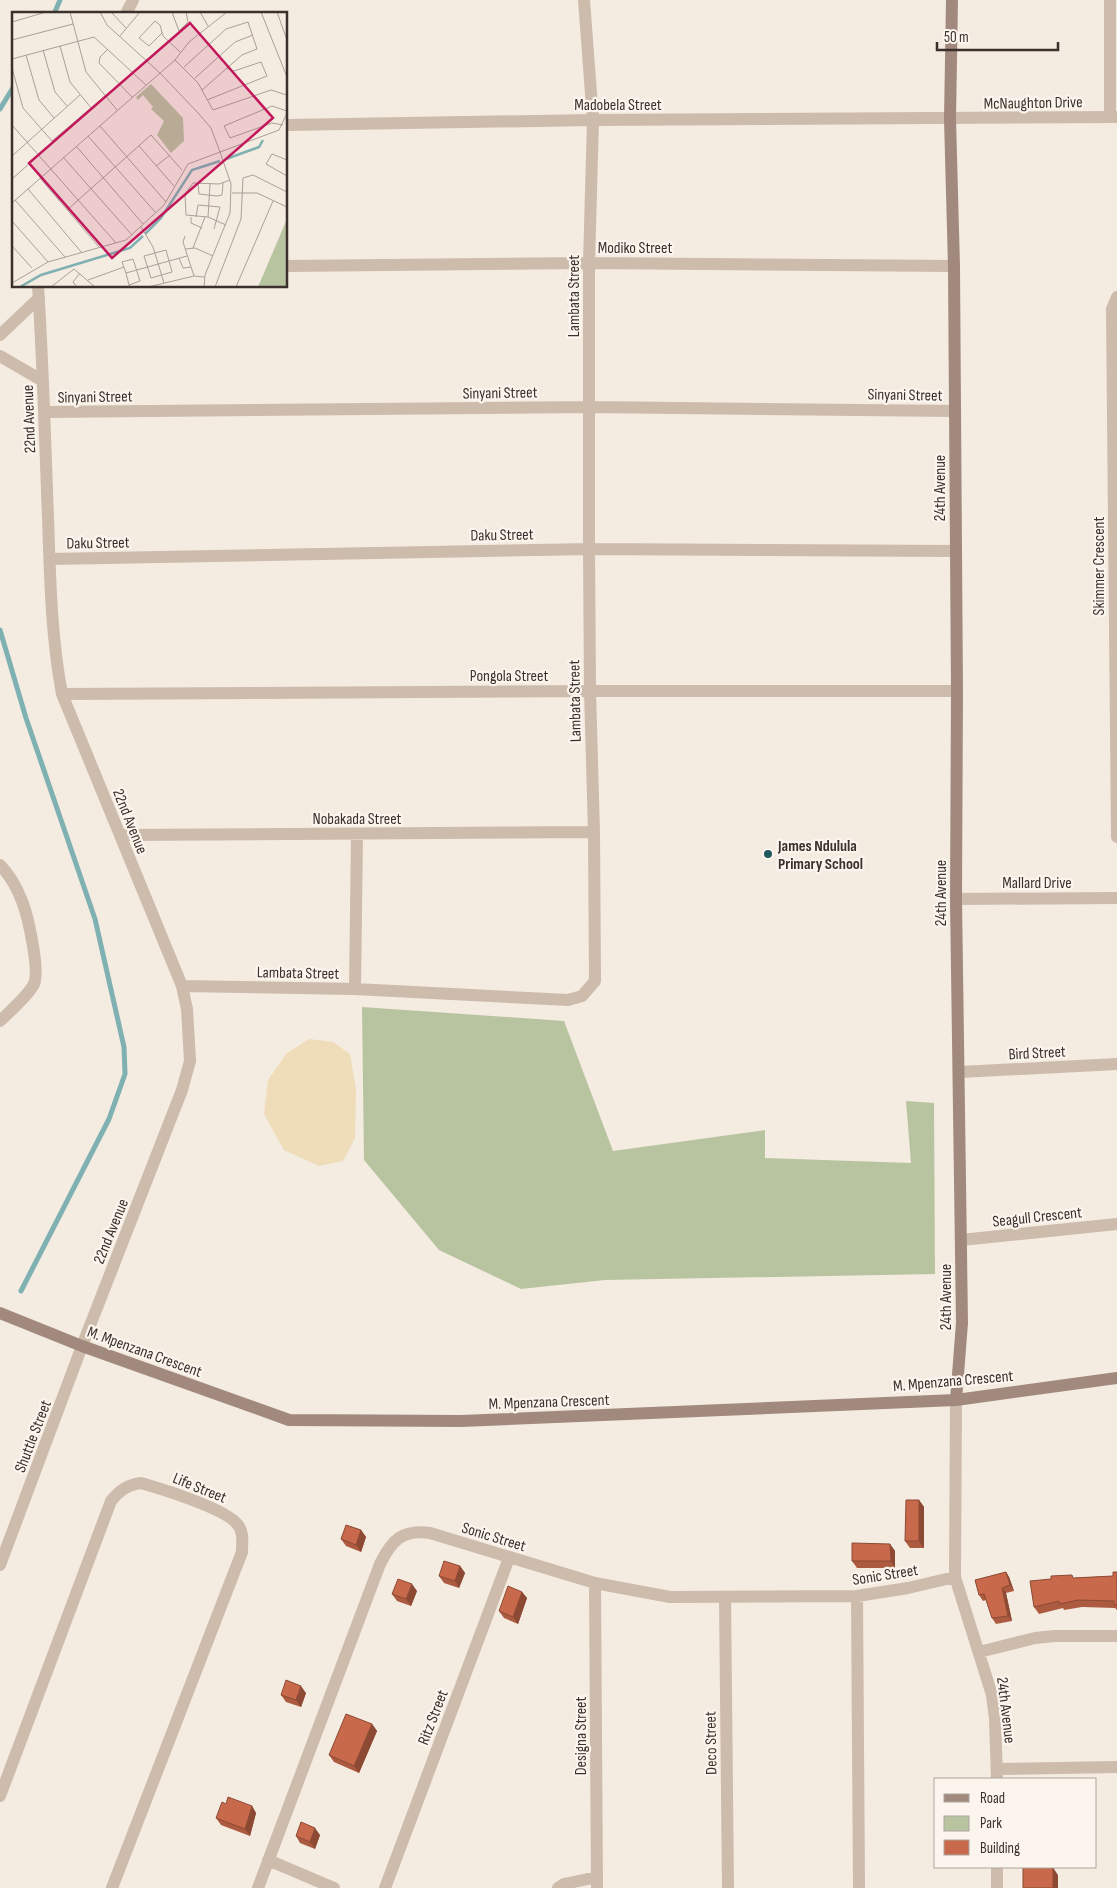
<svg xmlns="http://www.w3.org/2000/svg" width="1117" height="1888" font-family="'Sofia Sans Condensed',sans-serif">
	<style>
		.green { fill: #b8c4a0 }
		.sand { fill: #efdcb8 }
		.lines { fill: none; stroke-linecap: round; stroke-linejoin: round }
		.stream { stroke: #7fb0b2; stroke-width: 5 }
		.street { stroke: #cdbbac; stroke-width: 12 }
		.secondary { stroke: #a18a7d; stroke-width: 12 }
		.wall { fill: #ac5a40 }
		.shaded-wall { fill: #8c4a34 }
		.building { fill: #c8694b; stroke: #8c4a34 }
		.poi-dot { fill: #1f5a5e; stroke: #fbf5ee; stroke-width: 2 }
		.labels { text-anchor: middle; stroke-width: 4.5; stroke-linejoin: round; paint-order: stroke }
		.street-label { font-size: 16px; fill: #3b302b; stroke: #fbf5ee }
		.poi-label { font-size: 16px; font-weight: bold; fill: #3b302b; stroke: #fbf5ee; text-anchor: start }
		.inset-river { fill: none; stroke: #7fb0b2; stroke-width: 2.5 }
		.inset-road { fill: none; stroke: #aaa098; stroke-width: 1 }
		.view { fill: #c2185b; fill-opacity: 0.15; stroke: #c2185b; stroke-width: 2.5 }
		.inset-edge { fill: none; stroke: #3b302b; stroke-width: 2.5 }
	</style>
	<rect width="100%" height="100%" fill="#f4ebe1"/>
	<path class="green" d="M362 1007 564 1021 613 1151 765 1130V1158L911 1163 906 1101 934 1103 935 1274 605 1280 521 1289 439 1250 364 1160Z"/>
	<path class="sand" d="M309 1039 333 1042 350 1054 356 1089 355 1138 343 1161 319 1166 284 1150 264 1114 268 1080 287 1053Z"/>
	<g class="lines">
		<path class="stream" d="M54 14 60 0
			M0 109 14 86
			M0 630 26 718 95 919 124 1047 125 1074 109 1119 21 1291"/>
		<path class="street" d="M1110 0V117
			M126 14 133 0
			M286 125 593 120 1117 117
			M286 266 589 263 954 266
			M1117 297 1112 309 1117 837
			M0 335 39 298
			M0 356 43 381
			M44 412 590 407 955 411
			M50 559 589 549 956 551
			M62 694 590 691H957
			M120 835 594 832
			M0 865C9 874 17 888 22 901 28 916 40 970 34 984 28 996 10 1011 0 1021
			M956 899 1117 898
			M182 986 355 989 568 1000 582 996 595 981 594 832 590 691 589 549V263L593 120 584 0
			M355 989 357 834
			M960 1072 1117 1064
			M961 1240 1117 1224
			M956 1400 955 1577 992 1695 995 1719 997 1779
			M0 1565 82 1346 182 1090 190 1061 187 1009 182 986 62 694C51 636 50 576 48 517 45 440 43 363 38 286
			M595 1583 597 1888
			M857 1596 859 1888
			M725 1597 728 1888
			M979 1652 1035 1638 1055 1636H1117
			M997 1769 1117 1767
			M0 1796 111 1501C120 1490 127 1485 141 1483 162 1489 227 1509 238 1525 244 1533 242 1542 242 1552L112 1888
			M268 1860 334 1888
			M258 1888 380 1564C392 1540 402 1529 430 1533L595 1583 670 1597 857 1596 908 1588 955 1577
			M385 1888 509 1558
			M558 1888 564 1884 597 1877
			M997 1888V1867"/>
		<path class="secondary" d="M952 0 950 119 954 266 957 691 956 899 962 1323 956 1400
			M0 1313 82 1346 289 1420 461 1421 956 1400 1117 1378"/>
	</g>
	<path class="wall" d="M919 1500 924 1507V1548H910L905 1541Z
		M361 1530 366 1537 361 1552 346 1546 341 1539Z
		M890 1544 895 1551V1568H857L852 1561Z
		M460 1566 465 1573 459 1588 444 1583 439 1576Z
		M1006 1572 1009 1577 1014 1591 1006 1593 1012 1621 996 1624 992 1618 986 1600 983 1601 979 1595Z
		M1117 1572V1610L1115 1608 1082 1607 1064 1610 1063 1608 1039 1614 1034 1607 1074 1578 1113 1576Z
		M417 1591 411 1606 397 1601 392 1594Z
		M522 1592 527 1598 518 1624 504 1618 499 1611Z
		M306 1693 301 1707 286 1702 281 1695Z
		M372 1724 377 1731 359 1773 334 1762 329 1755Z
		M226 1804 252 1806 256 1813 250 1836 221 1825 216 1818Z
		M320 1835 315 1849 300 1843 296 1836Z"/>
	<path class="shaded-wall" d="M919 1500 924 1507V1548L919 1541Z
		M361 1530 366 1537 361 1552 356 1545Z
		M890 1544 895 1551V1568L891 1561Z
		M460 1566 465 1573 459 1588 455 1581Z
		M1006 1572 1009 1577 1014 1591 1010 1585Z
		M412 1584 417 1591 411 1606 406 1599Z
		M1002 1588 1006 1593 1012 1621 1008 1616Z
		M522 1592 527 1598 518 1624 513 1617Z
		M301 1686 306 1693 301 1707 296 1700Z
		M372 1724 377 1731 359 1773 354 1766Z
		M252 1806 256 1813 250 1836 245 1829Z
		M315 1828 320 1835 315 1849 310 1842Z
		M1050 1867H1054V1869L1058 1875V1888H1053Z"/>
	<path class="building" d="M906 1500H919V1541H905Z
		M346 1525 361 1530 356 1545 341 1539Z
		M852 1543 890 1544 891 1561H852Z
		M444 1561 460 1566 455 1581 439 1576Z
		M1006 1572 1010 1585 1002 1588 1008 1616 992 1618 984 1594 979 1595 975 1580Z
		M1113 1572H1117V1605H1114V1601L1078 1600 1059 1604V1601L1034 1607 1030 1581 1051 1579V1576L1072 1575 1073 1578 1113 1576Z
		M398 1579 412 1584 406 1599 392 1594Z
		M508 1586 522 1592 513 1617 499 1611Z
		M286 1680 301 1686 296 1700 281 1695Z
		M346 1714 372 1724 354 1766 329 1755Z
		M228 1797 252 1806 245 1829 216 1818 222 1802 226 1804Z
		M301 1822 315 1828 310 1842 296 1836Z
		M1023 1867H1050V1868H1053V1888H1023Z"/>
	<circle class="poi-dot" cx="768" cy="854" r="5"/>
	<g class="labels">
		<g class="street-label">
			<text transform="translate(1033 102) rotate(-1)" y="6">McNaughton Drive</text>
			<text x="618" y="110">Madobela Street</text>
			<text x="635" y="253">Modiko Street</text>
			<text transform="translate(573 296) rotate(-90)" y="6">Lambata Street</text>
			<text transform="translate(500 392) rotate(-1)" y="6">Sinyani Street</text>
			<text transform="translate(905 394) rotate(1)" y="6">Sinyani Street</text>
			<text transform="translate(95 396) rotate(-1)" y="6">Sinyani Street</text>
			<text transform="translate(28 419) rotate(-92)" y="6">22nd Avenue</text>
			<text transform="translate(939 488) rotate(-90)" y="6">24th Avenue</text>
			<text transform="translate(502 534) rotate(-1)" y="6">Daku Street</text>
			<text transform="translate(98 542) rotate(-1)" y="6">Daku Street</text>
			<text transform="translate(1098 566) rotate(-90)" y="6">Skimmer Crescent</text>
			<text x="509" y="681">Pongola Street</text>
			<text transform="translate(574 701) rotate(-91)" y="6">Lambata Street</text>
			<text x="357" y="824">Nobakada Street</text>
			<text transform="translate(131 821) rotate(68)" y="6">22nd Avenue</text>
			<text x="1037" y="888">Mallard Drive</text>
			<text transform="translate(940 893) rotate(-90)" y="6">24th Avenue</text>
			<text transform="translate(298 972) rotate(1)" y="6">Lambata Street</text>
			<text transform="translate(1037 1052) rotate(-3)" y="6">Bird Street</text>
			<text transform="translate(1037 1216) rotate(-6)" y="6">Seagull Crescent</text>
			<text transform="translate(110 1231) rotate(-68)" y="6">22nd Avenue</text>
			<text transform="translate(945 1297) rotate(-90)" y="6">24th Avenue</text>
			<text transform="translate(145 1351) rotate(20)" y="6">M. Mpenzana Crescent</text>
			<text transform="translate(953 1380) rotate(-5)" y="6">M. Mpenzana Crescent</text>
			<text transform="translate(549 1401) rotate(-2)" y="6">M. Mpenzana Crescent</text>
			<text transform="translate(32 1436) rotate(-69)" y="6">Shuttle Street</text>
			<text transform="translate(200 1487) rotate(22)" y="6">Life Street</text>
			<text transform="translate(494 1536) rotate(17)" y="6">Sonic Street</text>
			<text transform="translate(885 1574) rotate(-9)" y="6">Sonic Street</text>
			<text transform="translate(1007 1710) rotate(83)" y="6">24th Avenue</text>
			<text transform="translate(432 1717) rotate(-69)" y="6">Ritz Street</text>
			<text transform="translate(580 1736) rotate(-90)" y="6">Designa Street</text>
			<text transform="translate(710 1743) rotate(-91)" y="6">Deco Street</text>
		</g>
		<g class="poi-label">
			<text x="778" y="851">James Ndulula<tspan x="778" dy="18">Primary School</tspan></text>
		</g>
	</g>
	<g transform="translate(12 12)">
		<rect width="275" height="275" fill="#f4ebe1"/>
		<path d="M139 72 171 106 172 129 159 141 145 123 152 109 139 97 141 95 131 83 126 88 124 85ZM275 207V275H246Z" fill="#b8c4a0"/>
		<path class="inset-river" d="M214 147 247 135 251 128M133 222 149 206 180 158 208 149M8 275 29 263 118 236 131 224"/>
		<path class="inset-road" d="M58 0 74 60 105 98M88 0 95 13 148 61 187 102 199 116 208 140 219 172 218 201 193 263 192 275M99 0 114 16M160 0 167 19 176 10 174 0M188 0 196 14M249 0 275 65M265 0 275 28M0 10 34 0M150 21 137 34 127 26 143 9 148 13 151 24 168 40M108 24 128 0M0 28 61 12M48 34 58 70 80 97M96 37 88 45 87 51 120 85M31 38 43 80 55 94M14 43 27 88 42 106M0 47 82 25 134 73M163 48 186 71 201 98 259 78 275 83M172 55 214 17 236 10 245 37 230 43 190 78M0 56 11 96 40 129 93 84M183 66 223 30 241 23M195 88 255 64 249 50 222 59 215 56M0 113 104 231M271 113 260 111 218 126 212 114 260 94 275 99M88 114 154 190M76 124 144 201M64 134 131 212M127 134 162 174M0 144 68 83M51 145 120 223M275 148 260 142 254 152 275 164M144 154 158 143M28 166 87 235M0 167 27 143M186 171 187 182 205 184 210 183 211 171M16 177 70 241M220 181H245L275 195M3 188 53 245M0 191 163 48 177 30 215 0M55 198 139 123 170 158M179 205V211L190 216M184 205 186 193 208 195 202 217M196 205 198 172M0 209 36 250M214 213 196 205 174 203 173 182 181 171 207 172 218 168M129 215 141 235 152 271M173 224 171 230 182 264M0 234 20 256M181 236 193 205M173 237 183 236 201 244M154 238 160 260 139 266 132 244ZM167 246 171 256 179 255M114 261 175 244M76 268 112 255M0 271 36 250 114 228 152 193 176 152 267 118 275 101M117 273 128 269 121 247 110 250 114 261 117 273 118 275M39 275 62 257 83 275M65 275 61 270 68 261M136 275 182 264 192 265M203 275 229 207 231 166 241 163 275 180M224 275 261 189"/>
		<path class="view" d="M178 11 261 106 100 246 17 151Z"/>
		<rect width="275" height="275" class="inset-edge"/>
	</g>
	<rect x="934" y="1778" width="162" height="90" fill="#fbf5ee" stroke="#aea6a0"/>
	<rect x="944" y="1794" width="25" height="8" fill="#a18a7d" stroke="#aea6a0"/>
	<text x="980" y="1803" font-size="15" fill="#3b302b">Road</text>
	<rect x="944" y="1816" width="25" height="15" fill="#b8c4a0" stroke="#aea6a0"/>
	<text x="980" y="1828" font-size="15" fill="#3b302b">Park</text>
	<rect x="944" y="1840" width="25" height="15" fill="#c8694b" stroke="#aea6a0"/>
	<text x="980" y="1853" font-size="15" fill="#3b302b">Building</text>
	<path d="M937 42v8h121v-8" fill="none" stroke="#3b302b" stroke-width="2.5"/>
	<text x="944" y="42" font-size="15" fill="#3b302b" stroke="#fbf5ee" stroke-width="4" paint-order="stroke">50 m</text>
</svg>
